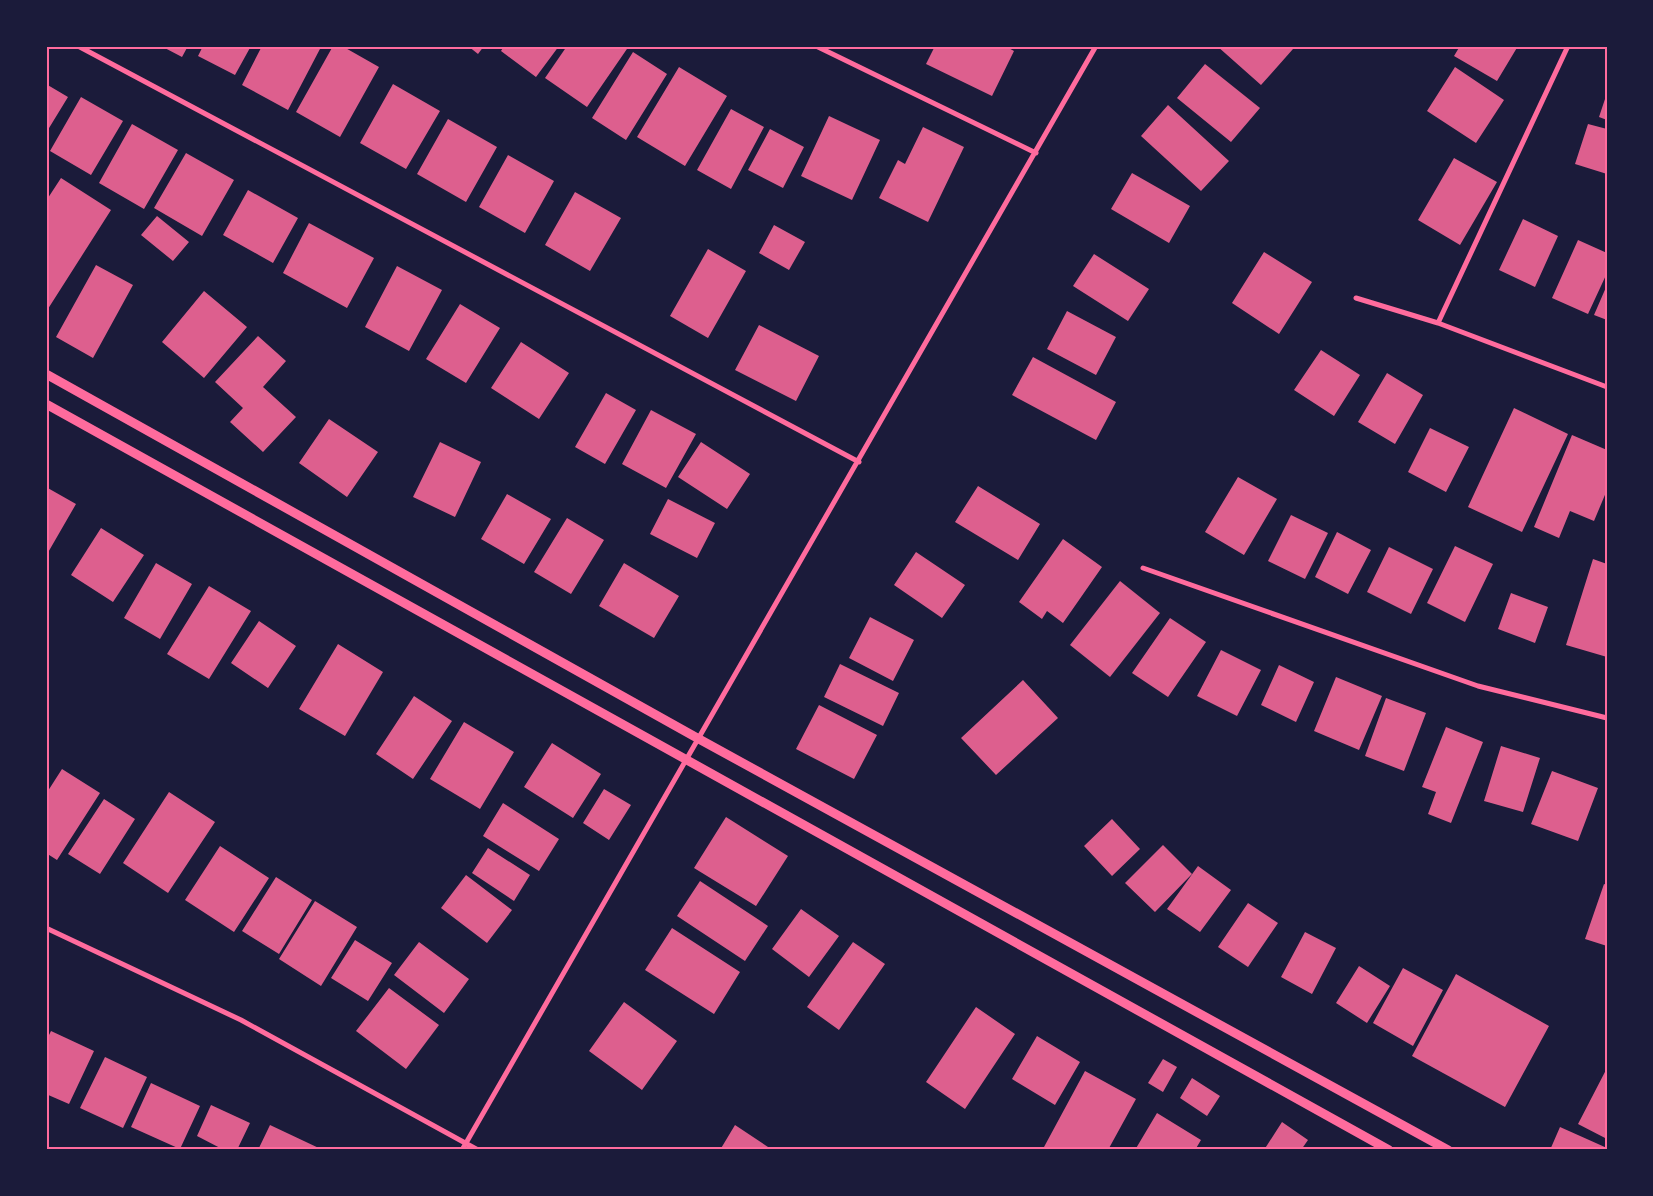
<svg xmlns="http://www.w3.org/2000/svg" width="1653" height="1196" font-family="'Nunito Sans',sans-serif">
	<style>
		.building { fill: #dd5f8e }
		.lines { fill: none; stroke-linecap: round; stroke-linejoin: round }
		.minor { stroke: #ff6b9d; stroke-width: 5 }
		.tertiary { stroke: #ff6b9d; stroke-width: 9 }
		.neatline { fill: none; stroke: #ff6b9d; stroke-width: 2 }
	</style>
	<rect width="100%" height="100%" fill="#1b1b3a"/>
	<path class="building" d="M161 46H188L182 57Z
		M203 46H251L235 75 198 56Z
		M262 46 321 47 288 110 242 85Z
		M333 46H342L379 67 340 137 296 112Z
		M468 46H484L478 54Z
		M504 46H559L536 77 501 51Z
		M567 46H629L587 107 545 78Z
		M935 46H1005L1014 51 992 96 926 64Z
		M1217 46H1291L1293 49 1261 85Z
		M1460 46H1518L1497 81 1454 56Z
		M633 52 667 74 626 140 592 118Z
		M1205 64 1260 108 1231 142 1177 98Z
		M679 67 727 96 685 166 637 137Z
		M1455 67 1504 100 1476 143 1427 111Z
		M46 84 68 97 46 133Z
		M393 84 440 111 406 169 360 143Z
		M1607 93V120L1599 117Z
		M81 97 123 121 91 175 50 151Z
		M1168 105 1229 161 1201 191 1141 136Z
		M731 109 764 127 731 189 697 170Z
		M829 116 880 140 852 200 801 176Z
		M448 119 497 147 466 202 417 174Z
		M132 124 178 150 144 209 99 183Z
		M1588 124 1607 129V174L1575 164Z
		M923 127 964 147 928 222 879 198 898 160 905 164Z
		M770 129 804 147 783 188 748 170Z
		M186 153 234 180 202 236 154 208Z
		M508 155 554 181 525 233 479 207Z
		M1454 158 1497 182 1460 245 1418 220Z
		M1132 173 1190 206 1169 243 1111 209Z
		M61 178 111 210 46 312V201Z
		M248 190 298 218 273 263 223 235Z
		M575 192 621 218 590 271 545 245Z
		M157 216 189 242 173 261 141 235Z
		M1523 219 1558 236 1535 287 1499 270Z
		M309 223 374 258 347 308 283 273Z
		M774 225 805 242 789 270 759 253Z
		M1578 240 1607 253V273L1588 314 1552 298Z
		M708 249 746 271 708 338 670 316Z
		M1264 252 1312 282 1279 334 1232 303Z
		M1094 254 1149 289 1128 321 1073 286Z
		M96 265 133 285 93 358 56 337Z
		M397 266 442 290 409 351 365 327Z
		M1607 285V320L1594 315Z
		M204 291 247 327 204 378 162 342Z
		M460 304 500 328 466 383 426 359Z
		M1067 311 1116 337 1096 375 1047 349Z
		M759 325 819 356 796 401 735 370Z
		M258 336 286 361 263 387 296 417 263 452 230 422 243 408 215 382Z
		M521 342 569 373 539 419 491 388Z
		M1321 350 1360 375 1334 416 1294 390Z
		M1033 357 1116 402 1096 440 1012 395Z
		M1387 373 1423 395 1395 444 1358 422Z
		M606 393 636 410 605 464 575 447Z
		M1514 408 1568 434 1522 532 1468 507Z
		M651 410 696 434 666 488 622 464Z
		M329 419 378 452 347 497 299 463Z
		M1430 428 1469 447 1446 492 1408 472Z
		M1572 435 1607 450V490L1594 521 1570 511 1559 538 1534 527Z
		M440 442 481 462 455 517 413 497Z
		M701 442 750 474 727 509 678 477Z
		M1238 477 1277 499 1244 555 1205 532Z
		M978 486 1040 524 1018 560 955 522Z
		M46 487 76 504 46 556Z
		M507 494 551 519 524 564 481 539Z
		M668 499 715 523 697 558 650 534Z
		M1291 515 1328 533 1305 579 1268 561Z
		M567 518 604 540 571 594 534 572Z
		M101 528 144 555 113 602 71 575Z
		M1337 532 1371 550 1348 594 1315 577Z
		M1063 539 1102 567 1063 623 1047 611 1042 619 1019 602Z
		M1455 546 1493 564 1465 622 1427 603Z
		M1389 547 1433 569 1411 614 1367 592Z
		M916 552 965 585 942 618 894 585Z
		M1593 559 1607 564V657L1566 645Z
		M156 563 192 584 160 639 124 618Z
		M624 563 679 596 654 638 599 606Z
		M1120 581 1160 613 1110 677 1070 645Z
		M209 586 251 611 209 679 167 654Z
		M1511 593 1548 607 1535 643 1498 629Z
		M870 617 914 640 893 681 849 658Z
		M1170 618 1206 642 1168 697 1132 673Z
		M259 621 296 646 268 688 231 663Z
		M338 644 383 672 345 736 299 709Z
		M1221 650 1261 670 1237 716 1197 696Z
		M840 664 899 693 883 726 824 697Z
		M1279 665 1314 682 1296 722 1261 705Z
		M1336 677 1382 696 1359 750 1314 731Z
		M1023 680 1058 718 996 775 961 738Z
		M414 696 452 721 413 779 376 754Z
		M1386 698 1426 713 1404 771 1365 756Z
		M819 705 877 735 854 779 796 749Z
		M464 722 514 752 480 809 430 779Z
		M1446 727 1483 742 1451 823 1428 814 1436 792 1422 787Z
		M552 743 601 774 573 818 524 787Z
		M1501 746 1540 758 1523 812 1484 801Z
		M62 769 100 793 57 860 46 853V794Z
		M1552 771 1598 788 1578 841 1531 824Z
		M604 789 631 805 609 840 583 823Z
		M169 792 215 822 168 893 123 863Z
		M104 799 135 819 100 874 68 854Z
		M503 803 559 839 539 871 483 836Z
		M726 817 788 856 756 906 694 868Z
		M1112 819 1140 849 1112 876 1084 846Z
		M1163 845 1192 874 1155 912 1125 883Z
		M220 846 269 878 234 932 185 900Z
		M488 848 530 875 514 901 472 873Z
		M1198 866 1231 890 1200 932 1167 909Z
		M466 875 512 910 487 943 441 908Z
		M276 877 312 900 279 954 242 931Z
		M700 881 768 926 745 961 677 916Z
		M1604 884 1607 885V946L1585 939Z
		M315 901 357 927 321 986 279 959Z
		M1248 903 1278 923 1248 967 1218 947Z
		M801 909 839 936 809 977 772 949Z
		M672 928 740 972 714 1014 645 970Z
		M1305 932 1336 948 1312 994 1281 977Z
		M355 940 392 963 368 1001 331 978Z
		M419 942 469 979 444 1013 394 975Z
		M853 942 885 964 839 1030 807 1007Z
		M1359 966 1390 986 1367 1023 1336 1003Z
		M1403 968 1443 990 1413 1046 1373 1023Z
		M1456 974 1549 1026 1505 1107 1412 1056Z
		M389 988 439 1025 406 1069 356 1031Z
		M624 1002 677 1041 642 1090 589 1051Z
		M976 1007 1015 1034 965 1109 926 1082Z
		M51 1031 94 1051 69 1104 46 1094V1041Z
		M1037 1036 1080 1062 1055 1105 1012 1079Z
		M105 1057 147 1077 123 1128 80 1108Z
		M1163 1059 1177 1067 1163 1092 1148 1083Z
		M1607 1068V1139L1578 1124Z
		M1085 1071 1136 1099 1108 1150H1049L1044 1147Z
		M1192 1078 1220 1096 1207 1116 1180 1098Z
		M151 1083 200 1106 180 1149 131 1127Z
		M211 1105 250 1123 237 1150H224L197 1136Z
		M1157 1113 1201 1140 1195 1150H1135Z
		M1282 1122 1308 1140 1301 1150H1264Z
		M270 1125 323 1150H258Z
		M735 1125 768 1147 766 1150H720Z
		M1560 1127 1607 1148V1150H1550Z"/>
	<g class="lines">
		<path class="minor" d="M78 46 859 462
			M816 46 1036 153
			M1568 46 1438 323 1607 387
			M1356 298 1438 323
			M1143 568 1478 686 1607 718
			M46 928 241 1020 478 1150
			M462 1150 1096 46"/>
		<path class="tertiary" d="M46 374 699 739 1448 1150
			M46 404 1389 1150"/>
	</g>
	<rect width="1653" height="1196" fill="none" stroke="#1b1b3a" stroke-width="95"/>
	<rect x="48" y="48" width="1558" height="1100" class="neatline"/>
</svg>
